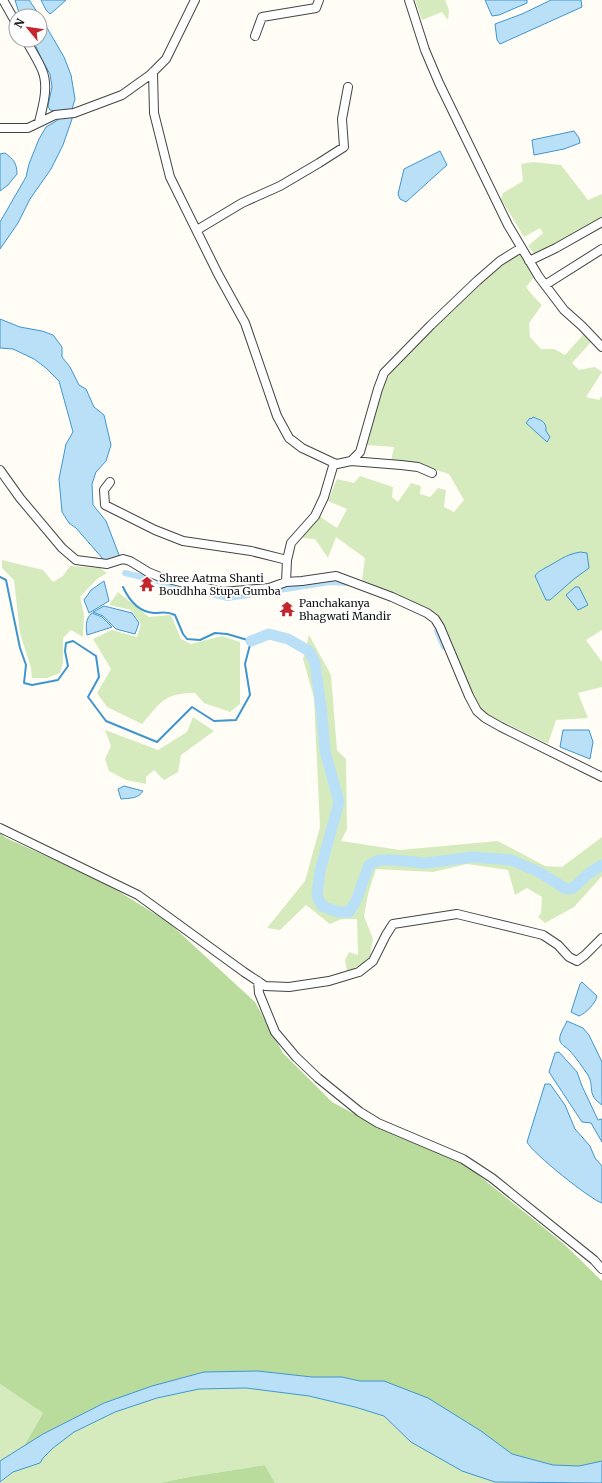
<svg xmlns="http://www.w3.org/2000/svg" width="602" height="1483" font-family="Merriweather,serif">
	<style>
		.green { fill: #d5ebbd }
		.forest { fill: #b9dc9c }
		.water { fill: #b9e0f7; stroke: #3f96cf }
		.lines { fill: none; stroke-linecap: round; stroke-linejoin: round }
		.stream { stroke: #3f96cf; stroke-width: 2 }
		.canal { stroke: #b9e0f7; stroke-width: 6 }
		.river { stroke: #b9e0f7; stroke-width: 11 }
		.minor-casing { stroke: #444; stroke-width: 10 }
		.minor { stroke: #fff; stroke-width: 8 }
		.labels { text-anchor: middle; stroke-width: 4; stroke-linejoin: round; paint-order: stroke }
		.poi-label { font-size: 11px; fill: #111; stroke: #fff; text-anchor: start }
	</style>
	<rect width="100%" height="100%" fill="#fffdf5"/>
	<path class="green" d="M415 0H445L449 10 448 20 442 12 422 20Z
		M533 162 561 165 588 200 602 194V217L590 225 535 255 528 246 543 233 540 228 524 237 501 199 503 193 523 181 521 164Z
		M522 252 535 276 526 287 534 297 542 305 529 323 530 337 541 349H554L565 355 584 334 591 342 572 363 579 370 595 367 602 372 586 397 599 400 602 396V630L586 640 602 662V687L578 693 588 718 556 720 548 744 481 711 437 615 362 580 365 558 336 537 328 558 315 539 302 538 319 516 337 528 347 509 328 501 337 479 354 483 360 476 393 487 392 497 398 502 411 483 421 486 420 494 430 497 438 488 446 490 444 507 454 512 464 500 449 474 414 463 391 461 394 447 366 445 380 391 394 368 413 348 503 261Z
		M2 560 43 570 53 582 63 576 70 566 100 568 107 573 97 579 80 597 84 614 83 637 71 630 63 638V663L60 673 47 678H32L31 668 20 633 14 580 2 568Z
		M118 592 149 617 171 615 181 639 191 644 222 636 240 642V704L230 712 204 703 195 693C164 693 161 702 142 724L107 707 97 693 111 669 93 639 112 630 137 637 141 624 131 610 109 605Z
		M309 635 331 675 337 750 346 759 347 829 341 841 400 850 498 841 545 866 562 867 602 837V876L574 907 545 923 538 917 541 913 542 897 527 888 515 895 508 870 467 864 433 872 376 869 368 894 364 916 373 939 370 956 356 971H347L345 960 349 952 358 955 357 919H342L330 924 306 905 280 930 267 928 305 881 320 827 314 698 303 659Z
		M193 717 214 731 181 755 178 772 164 780 154 770 146 777V784L126 780 109 771 105 759 111 746 105 730 158 750 187 732Z
		M0 1384 43 1413 24 1446 0 1461Z
		M246 1388 309 1396 355 1407 384 1416 411 1442 495 1482 543 1483H275L265 1465 189 1477 159 1483H0L13 1472 40 1463 43 1458 53 1448 74 1432 115 1412 157 1398 199 1389Z"/>
	<path class="forest" d="M0 833 6 838 102 881 168 922 255 1002 283 1053 332 1102 394 1135 462 1162 564 1244 602 1281V1461L579 1466 553 1465 512 1454 481 1431 455 1416 384 1381H360L342 1377H312L258 1371 204 1372 152 1386 104 1403 43 1434 24 1446 43 1413 0 1384Z
		M265 1465 275 1483H159L189 1477Z"/>
	<path class="water" d="M15 0H29L40 16H20Z
		M41 0H66L55 10 50 14 46 10Z
		M485 0H527V3L499 15 492 16Z
		M551 0H581L582 7 500 44 497 40 495 24 522 14Z
		M40 16 64 57 71 75 75 99 72 109V119L63 145 51 169 30 199 18 223 0 249V222L26 177 29 164 39 139 46 127 58 120V112L50 110 48 106 52 87 50 74 42 60 33 40H40Z
		M574 131 579 138 580 143 564 149 534 155 532 140Z
		M440 151 447 165 406 202 400 199 398 194 404 169Z
		M5 153C13 159 17 163 17 174L8 185 0 191V154Z
		M0 319 20 327 42 331 53 335 62 347V357L70 367 79 385 86 389 94 407 104 415 111 445 106 461 96 472 92 484 93 505 106 521 119 555 115 559 106 561 103 559 76 528 69 523 62 512 59 479 66 444 73 432 59 381 46 368 34 359 13 349 0 348Z
		M533 417C540 420 547 421 546 431L550 437 547 442 526 423 530 418 531 419Z
		M580 552 587 553 589 568 574 579 550 600H546L535 576C538 571 541 571 545 568 559 561 564 555 580 552Z
		M104 581 109 601 89 613 84 600 91 590Z
		M575 587H579L588 605 578 610 566 595Z
		M104 606 132 613 139 623 135 634 116 629 103 616 93 612Z
		M92 613 102 617 112 627 87 635C86 627 85 619 92 613Z
		M563 730H589L593 742 590 759 560 747Z
		M124 786 143 791C138 799 130 798 121 799L118 789Z
		M582 982 597 996C596 1003 586 1013 579 1016L571 1012 580 984Z
		M567 1021 583 1028 589 1035 602 1062V1105C586 1094 595 1088 588 1075 582 1067 576 1057 569 1050 566 1047 561 1045 560 1041 558 1036 565 1026 567 1021Z
		M559 1052 577 1072 582 1086 598 1120 602 1119V1142L591 1123 582 1122 549 1072 555 1053Z
		M545 1084H550L565 1105 575 1129 590 1146 595 1158 602 1166V1203C591 1200 532 1153 527 1142Z
		M258 1371 312 1377H342L360 1381H384L428 1398 481 1431 512 1454 553 1465 579 1466 602 1461V1483L495 1482 462 1471 411 1442 384 1416 355 1407 309 1396 246 1388 199 1389 157 1398 115 1412 74 1432 53 1448 43 1458 40 1463 13 1472 0 1482V1461L43 1434 104 1403 152 1386 204 1372Z"/>
	<g class="lines">
		<path class="stream" d="M0 577 6 580 20 648 26 665 24 683 32 685 58 680 68 666 65 651 66 643 73 641 96 656 99 677 88 697 106 721 157 742 192 707 214 721 236 720 250 695 245 664 251 641 227 634 215 633 200 640 187 639 183 634 175 615C167 611 162 613 154 613 139 612 129 600 123 587"/>
		<path class="canal" d="M125 573 228 598 330 582 347 583
			M437 631 444 647"/>
		<path class="river" d="M251 641 269 634 288 639 309 651 315 663 322 715 325 751 339 802 320 871 317 896 322 906 338 912H349L356 901 369 865 379 860H393L426 863 473 857 511 860 539 872 566 889 573 888 588 874 602 865"/>
		<defs>
			<path id="minor" d="M3 0 16 23
				M409 0 425 50 439 83 508 225 539 277 564 310 582 326 602 347
				M255 36 262 17 316 8 319 0
				M26 40C31 50 38 60 42 70 49 86 43 106 39 122
				M153 72 154 113 170 177 218 274 245 323 277 416 289 438 302 448 334 463 324 497 315 516 291 543 287 560 286 582
				M0 128H28L55 115 74 113 122 95 150 75 166 59 195 0
				M197 230 242 203 280 186 319 163 344 147 342 119 348 87
				M529 261 556 248 602 222
				M545 285 602 249
				M351 461 360 452 378 389 384 373 431 325 477 281 500 261 521 248
				M334 463 337 464 351 461 401 465 418 467 432 473
				M0 470 20 498 62 548 76 560 107 564 123 559 130 561 148 572 160 577 223 592 269 588 286 582 302 581 336 576 392 597 427 613 435 619 440 627 469 696 477 711 485 718 501 727 602 777
				M110 482 104 490 105 505 155 530 183 541 251 551 287 560
				M0 828 138 895 244 972 265 986 289 987 329 981 359 972 373 961 386 935 393 924 457 914 543 935 558 945 569 957 577 961 585 955 602 938
				M258 981 259 993 275 1032 296 1057 318 1078 360 1112 378 1123 463 1159 492 1178 594 1260 602 1269"/>
		</defs>
		<use href="#minor" class="minor-casing"/>
		<use href="#minor" class="minor"/>
	</g>
	<defs>
		<symbol id="temple-bare" viewBox="-9 -9 18 18"><path d="M0-6L5-2H3V0L6.5 2.5H4V6H1.5V3h-3V6H-4V2.5H-6.5L-3 0V-2H-5Z" fill="#c4262e" stroke="#fff" stroke-width="2.5" paint-order="stroke"/></symbol>
	</defs>
	<g fill-rule="evenodd">
		<use href="#temple-bare" x="136" y="573" width="22" height="22"/>
		<use href="#temple-bare" x="276" y="598" width="22" height="22"/>
	</g>
	<g class="labels">
		<g class="poi-label">
			<text x="159" y="582">Shree Aatma Shanti<tspan x="159" dy="13">Boudhha Stupa Gumba</tspan></text>
			<text x="299" y="607">Panchakanya<tspan x="299" dy="13">Bhagwati Mandir</tspan></text>
		</g>
	</g>
	<g transform="translate(28 28) rotate(299)"><circle r="19" fill="#ffffff" stroke="#a0a0a0"/>
	<path d="M0-3L7 15L0 10L-7 15Z" fill="#c4262e"/>
	<text y="-6" font-size="11" font-weight="bold" text-anchor="middle" fill="#111111">N</text>
	</g>
</svg>
